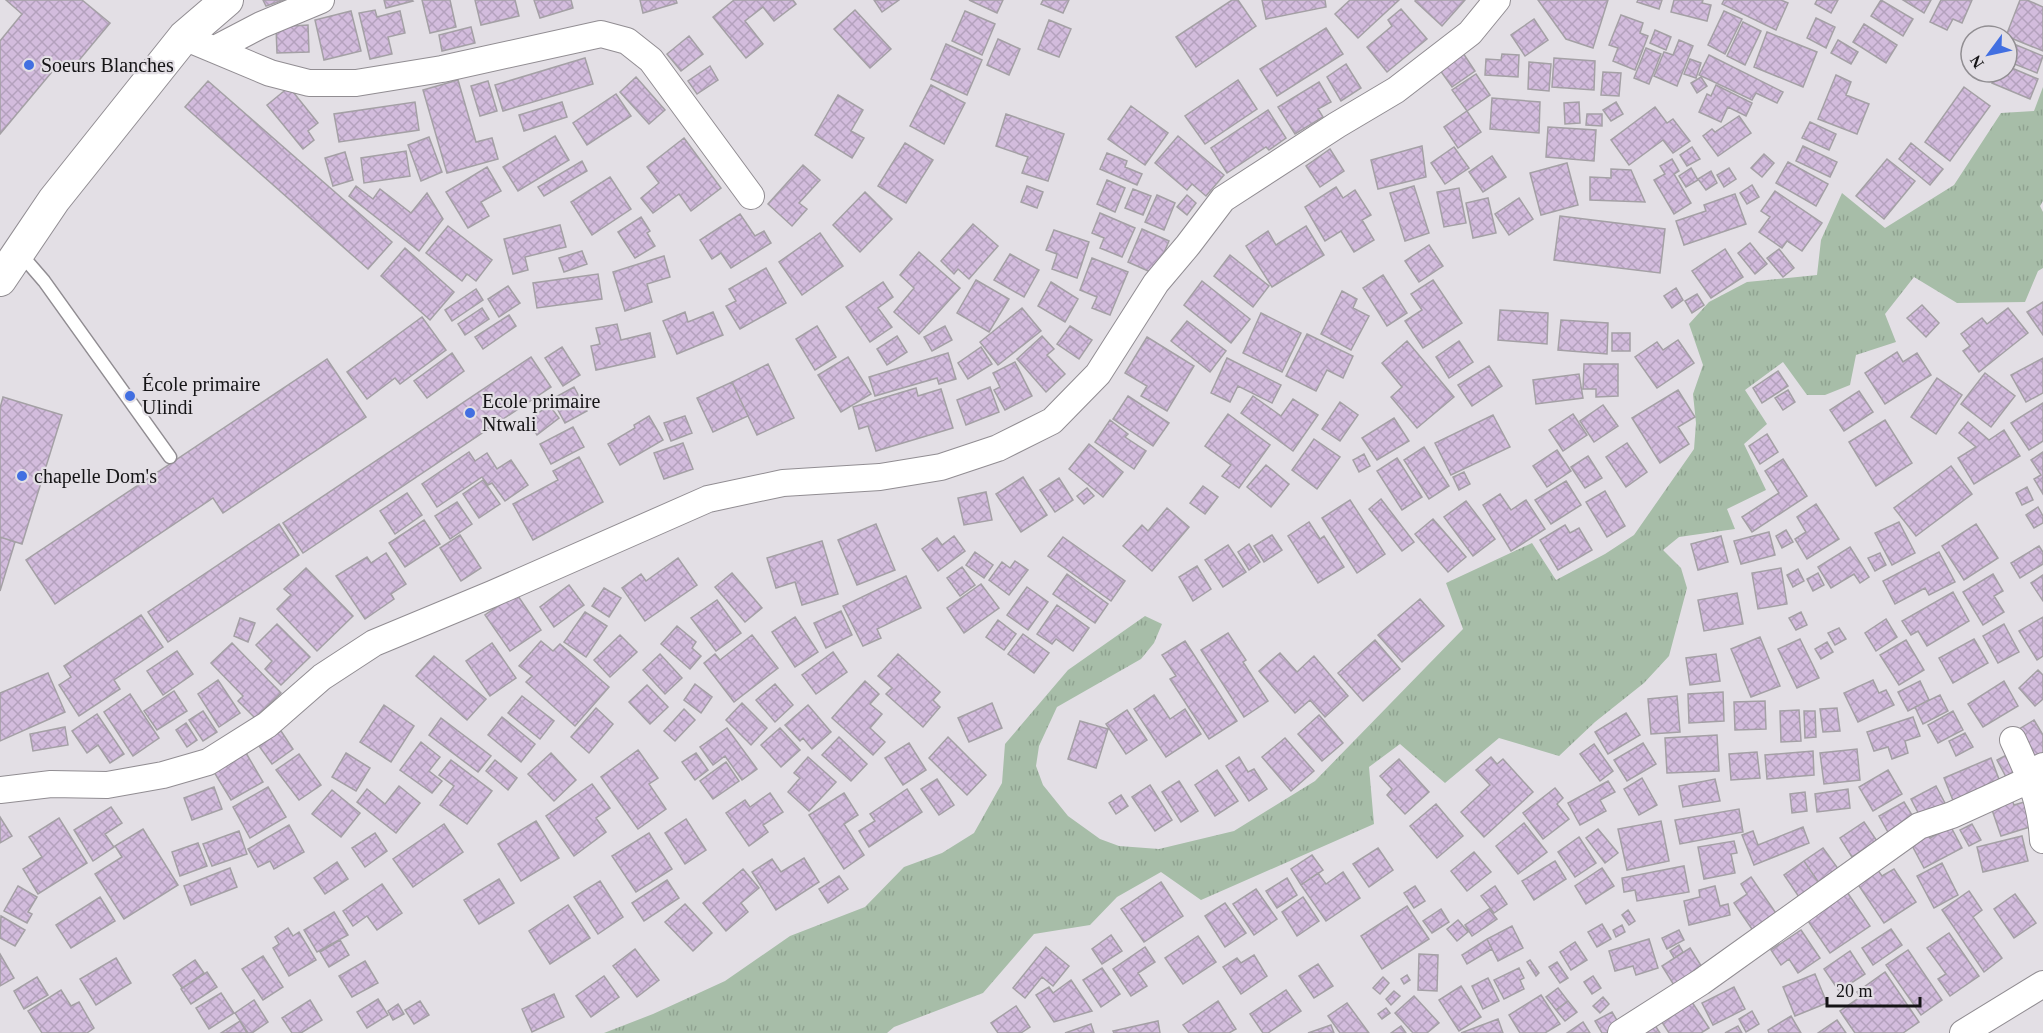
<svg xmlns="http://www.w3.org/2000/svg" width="2043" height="1033" font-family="'Times New Roman',serif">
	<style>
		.grass { fill: url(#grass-tufts) }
		.building { fill: url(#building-cross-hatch); stroke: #a4a0a5; stroke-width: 1.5 }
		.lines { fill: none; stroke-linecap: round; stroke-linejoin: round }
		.service-casing { stroke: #918d92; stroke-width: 15 }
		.minor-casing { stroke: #918d92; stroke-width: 28 }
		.tertiary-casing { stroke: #918d92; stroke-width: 34 }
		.service { stroke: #fff; stroke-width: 12 }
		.minor { stroke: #fff; stroke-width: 26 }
		.tertiary { stroke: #fff; stroke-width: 32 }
		.poi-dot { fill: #426fe1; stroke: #e3dfe5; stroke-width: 2 }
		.labels { text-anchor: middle; stroke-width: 4.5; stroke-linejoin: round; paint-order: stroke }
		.poi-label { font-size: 20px; fill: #151416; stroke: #e3dfe5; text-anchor: start }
	</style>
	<defs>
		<pattern id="grass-tufts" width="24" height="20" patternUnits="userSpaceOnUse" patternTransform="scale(1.5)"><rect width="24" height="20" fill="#a7bda8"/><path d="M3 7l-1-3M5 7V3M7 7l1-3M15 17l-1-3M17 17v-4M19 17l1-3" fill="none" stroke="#8fa290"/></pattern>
		<pattern id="building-cross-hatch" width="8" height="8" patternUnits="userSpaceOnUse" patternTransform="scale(1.5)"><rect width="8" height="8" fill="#d3bcdd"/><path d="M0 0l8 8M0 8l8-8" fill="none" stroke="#b4a1bd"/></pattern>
	</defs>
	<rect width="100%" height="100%" fill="#e3dfe5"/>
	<path class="grass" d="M2043 87V201L2040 206 2043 212V268L2038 271 2025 302 1957 303 1914 277 1885 314 1896 342 1856 355 1850 385 1825 395H1807L1783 362 1745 390 1767 424 1744 444 1766 490 1727 509 1735 529 1679 537 1663 550 1681 568 1687 588 1669 656 1644 683 1595 722 1559 756 1499 738 1445 783 1400 744 1369 767 1374 824 1201 900 1161 872 1117 897 1090 925 1034 934 983 993 894 1027 887 1033H604L653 1014 725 981 790 936 865 907 904 867 942 853 974 833 1002 783 1005 744 1068 670 1145 616 1162 624 1154 643 1141 659 1057 707 1039 746 1036 766 1043 785 1068 816 1100 839 1119 846 1159 849 1234 831 1315 781 1463 629 1446 583 1532 543 1556 580 1605 554 1634 535 1694 449 1696 423 1693 394 1703 365 1689 324 1709 302 1747 282 1817 275 1821 240 1842 193 1885 228 1954 185 2001 113 2034 111Z"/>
	<path class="building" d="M6 0H82L110 23 71 70 61 61 0 134V41L22 14Z
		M263 0H284L266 6Z
		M384 0H412L413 1 386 8Z
		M422 0H450L456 27 430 33Z
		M475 0H515L519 16 481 25Z
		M534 0H571L573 8 540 18Z
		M640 0H676L677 3 643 13Z
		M734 0H793L796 4 774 21 763 7 745 21 763 44 746 58 713 17Z
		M874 0H899L882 12Z
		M969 0H1003L997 13Z
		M1043 0H1069L1063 13 1041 4Z
		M1232 0H1238L1256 26 1196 67 1176 37Z
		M1262 0H1325L1326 7 1266 19Z
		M1350 0H1399L1358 38 1335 14Z
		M1416 0H1465L1442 26 1415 1Z
		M1538 0H1608L1593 48 1566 39Z
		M1638 0H1662L1659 9 1637 2Z
		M1674 0H1703L1702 3 1711 5 1707 21 1671 12Z
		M1724 0H1781L1788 3 1776 30 1722 4Z
		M1817 0H1838L1831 13 1815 4Z
		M1881 0 1913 19 1903 36 1871 16Z
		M1903 0H1931L1924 13Z
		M1941 0H1972L1962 23 1953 19 1947 30 1930 22Z
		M2020 0H2027L2043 7V51L2006 36Z
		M1401 9 1427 39 1387 72 1367 47 1392 26 1388 20Z
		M375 10 377 17 400 11 405 33 388 37 392 54 370 59 359 13Z
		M855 10 891 49 870 68 834 29Z
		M351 11 361 51 324 60 315 20Z
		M965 11 995 24 982 55 952 41Z
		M1724 11 1742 19 1725 54 1708 45Z
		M1621 15 1643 23 1640 33 1648 36 1635 70 1613 61 1618 48 1609 45Z
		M1816 18 1835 27 1826 48 1807 38Z
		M1534 19 1548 40 1525 56 1511 35Z
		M1049 20 1071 29 1059 57 1038 49Z
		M1743 22 1761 31 1745 65 1727 56Z
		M1864 24 1897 45 1886 63 1853 42Z
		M308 25 309 52 277 53 276 27Z
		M471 27 475 43 442 51 439 35Z
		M1326 28 1343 54 1277 96 1260 69Z
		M1655 30 1671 37 1666 50 1650 43Z
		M1767 32 1817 52 1803 87 1754 67Z
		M689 36 703 54 681 71 667 54Z
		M998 39 1020 49 1009 75 987 65Z
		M1679 40 1693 46 1677 86 1654 76 1664 52 1673 55Z
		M1838 40 1858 52 1851 64 1831 53Z
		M2009 42 2043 56 2037 73 2007 61Z
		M946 44 982 60 967 95 931 79Z
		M1646 48 1661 54 1649 84 1634 78Z
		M1461 50 1475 71 1452 87 1437 66Z
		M1502 54 1519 55 1518 77 1485 75 1486 59 1501 60Z
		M1709 55 1783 92 1777 103 1756 93 1752 100 1699 75Z
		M585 58 593 84 503 111 495 85Z
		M1554 58 1595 61 1594 90 1552 87Z
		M1690 59 1701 63 1696 78 1684 74Z
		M1529 62 1551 64 1549 91 1528 89Z
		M1346 64 1361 88 1341 101 1327 77Z
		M710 66 718 80 697 94 688 81Z
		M2007 66 2038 79 2030 99 1992 83 1997 72H2007Z
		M1603 72 1621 73 1619 96 1601 95Z
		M1476 74 1490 95 1467 111 1452 90Z
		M1836 75 1851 82 1846 95 1869 104 1857 134 1818 119Z
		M636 77 665 110 649 124 620 92Z
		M1701 77 1707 86 1697 93 1691 83Z
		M458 80 476 142 492 138 498 159 447 173 423 90Z
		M1238 80 1257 109 1205 144 1185 116Z
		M208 81 392 242 368 269 185 107Z
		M488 81 497 111 480 116 471 86Z
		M1319 82 1331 102 1318 109 1323 117 1295 134 1278 107Z
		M931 85 965 103 944 144 910 126Z
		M1716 85 1752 103 1746 116 1728 107 1721 122 1699 112 1707 94 1711 96Z
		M289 87 318 123 308 131 314 140 303 149 267 105Z
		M1964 87 1990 106 1950 161 1925 142Z
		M616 94 631 116 587 145 573 123Z
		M838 95 863 110 851 131 864 138 852 158 815 135Z
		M1492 98 1540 102 1539 133 1490 129Z
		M415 102 419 130 339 142 334 114Z
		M562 102 567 117 524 131 519 115Z
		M1579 102 1580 123 1565 124 1564 103Z
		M1616 102 1623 114 1611 121 1603 110Z
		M1131 106 1168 133 1145 165 1108 139Z
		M1655 107 1667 123 1673 119 1690 141 1673 153 1663 140 1629 165 1611 140Z
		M1268 110 1286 138 1269 150 1266 147 1227 173 1211 148Z
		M1467 111 1481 132 1458 148 1444 127Z
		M1006 114 1064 134 1048 181 1022 173 1028 157 996 146Z
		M1587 114H1602V126L1586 125Z
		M1739 116 1751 133 1718 156 1703 136 1712 129 1715 132Z
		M1810 122 1836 134 1829 150 1802 138Z
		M1548 127 1596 130 1594 161 1546 157Z
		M555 136 569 160 518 191 503 167Z
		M1178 136 1224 175 1206 196 1192 184 1187 190 1155 163Z
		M429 137 442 172 421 181 408 145Z
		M684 138 721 188 691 211 679 194 653 213 641 198 659 183 647 167Z
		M905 143 933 160 906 203 878 186Z
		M1911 143 1943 169 1930 185 1899 159Z
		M1422 146 1426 177 1378 189 1371 160Z
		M1803 146 1837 162 1830 177 1796 161Z
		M1454 147 1469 168 1445 184 1431 163Z
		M1692 147 1700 159 1687 166 1680 155Z
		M1330 149 1344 171 1320 187 1306 166Z
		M406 151 410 176 364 183 361 158Z
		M345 152 353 180 333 186 325 158Z
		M1107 153 1127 161 1125 167 1142 174 1137 185 1100 169Z
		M1764 154 1774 163 1762 177 1751 168Z
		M1492 156 1506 177 1483 192 1469 172Z
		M1672 159 1679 171 1674 174 1691 203 1674 214 1654 180 1665 174 1660 166Z
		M1887 159 1915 181 1884 219 1856 196Z
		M582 161 587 171 544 196 538 187Z
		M1788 162 1828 184 1816 206 1776 183Z
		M1567 163 1578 205 1541 215 1530 173Z
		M803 165 820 180 799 203 807 209 792 226 768 204Z
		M487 167 501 191 481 202 489 216 468 228 446 192Z
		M1691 168 1698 180 1686 187 1679 176Z
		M1729 168 1736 179 1724 187 1717 175Z
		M1611 169 1631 170 1645 202 1590 200V177L1611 178Z
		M1711 171 1717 183 1706 190 1698 179Z
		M610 177 631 209 592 235 571 202Z
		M1107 180 1125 188 1115 212 1097 204Z
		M1752 185 1759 197 1747 204 1740 193Z
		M356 186 373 199 380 189 411 213 427 193 443 219 419 251 349 196Z
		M1027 186 1043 192 1037 208 1021 202Z
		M1414 186 1429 233 1405 241 1390 193Z
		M1336 187 1343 198 1355 190 1371 215 1362 220 1374 240 1354 252 1341 231 1325 241 1305 207Z
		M1459 188 1466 223 1444 227 1437 192Z
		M1133 189 1151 196 1143 215 1125 208Z
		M1775 191 1822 223 1802 251 1787 241 1782 248 1759 232 1770 217 1761 211Z
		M865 192 892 219 860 252 833 225Z
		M1735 194 1746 224 1684 245 1676 221 1706 211 1704 205Z
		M1157 195 1175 203 1164 230 1145 222Z
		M1187 195 1196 203 1187 215 1177 207Z
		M1488 198 1496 233 1473 238 1466 203Z
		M1519 198 1533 219 1509 235 1495 214Z
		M1100 213 1135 228 1122 257 1100 248 1104 238 1092 233Z
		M740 214 755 236 764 231 771 243 731 268 721 253 712 259 700 240Z
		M1560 216 1665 229 1660 273 1554 260Z
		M641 217 650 231 647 233 655 246 635 258 618 232Z
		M973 224 998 246 969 279 958 269 954 274 941 261Z
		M560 225 566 247 525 257 528 270 513 274 504 239Z
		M448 226 492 260 476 281 467 274 462 281 426 253Z
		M1306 226 1324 255 1272 287 1246 246 1268 231 1276 245Z
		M1142 229 1169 241 1155 274 1128 262Z
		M1054 230 1089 242 1077 278 1052 269 1057 254 1046 250Z
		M820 233 843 266 802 295 779 262Z
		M1750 243 1767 264 1755 274 1738 253Z
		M1429 245 1443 266 1419 282 1405 261Z
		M405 248 454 292 430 320 381 276Z
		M1725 249 1743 277 1711 298 1692 271Z
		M1779 249 1794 268 1783 277 1767 258Z
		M582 251 587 264 564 272 559 258Z
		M919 252 960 288 919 334 894 312 914 288 900 275Z
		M1010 254 1039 270 1024 297 994 280Z
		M1230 255 1269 286 1253 307 1214 276Z
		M664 256 670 277 647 284 652 302 625 311 613 272Z
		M1092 258 1128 272 1110 315 1092 308 1097 297 1080 290Z
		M766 268 786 303 740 329 726 306 736 301 729 289Z
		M598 274 602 299 537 308 533 283Z
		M1383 275 1407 313 1387 326 1363 288Z
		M976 280 1009 299 989 332 957 313Z
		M1433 280 1462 323 1423 348 1405 321 1422 310 1411 294Z
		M1202 281 1250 319 1231 343 1184 305Z
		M883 282 893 297 878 308 892 327 870 342 846 307Z
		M1051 282 1078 299 1065 322 1038 306Z
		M508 286 520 303 499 317 488 299Z
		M1676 288 1683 300 1672 308 1664 296Z
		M476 289 483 300 452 321 445 310Z
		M1342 291 1357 299 1353 308 1369 316 1351 350 1321 334Z
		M1697 294 1704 305 1692 313 1685 301Z
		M2043 302V335L2027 312Z
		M1922 305 1939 323 1926 337 1907 318Z
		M482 308 489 319 465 335 458 324Z
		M1022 308 1041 331 998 365 980 342Z
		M2008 308 2028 333 1979 372 1963 351 1970 346 1961 334 1982 318 1987 324Z
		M1500 310 1548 313 1547 344 1498 340Z
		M685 312 688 322 713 312 723 335 677 354 663 321Z
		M1261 313 1301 333 1282 372 1243 353Z
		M509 315 516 326 483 349 475 337Z
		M422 317 446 350 400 384 395 378 367 399 347 372Z
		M1561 320 1608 323 1607 354 1558 350Z
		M1187 321 1226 351 1210 372 1171 341Z
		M617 324 621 340 650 333 655 357 596 370 591 346 600 344 596 328Z
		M817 326 836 357 815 370 796 339Z
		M945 326 952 340 932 351 924 337Z
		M1070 326 1092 340 1079 359 1057 344Z
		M1612 333H1630V351H1612Z
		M1307 334 1353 356 1343 378 1327 370 1316 391 1286 376Z
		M897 336 907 352 887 365 877 349Z
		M1042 336 1054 349 1047 355 1065 374 1046 392 1017 359Z
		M1147 337 1194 366 1167 411 1141 396 1147 386 1125 373Z
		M1678 340 1694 363 1657 388 1635 357 1657 342 1663 350Z
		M1407 341 1454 397 1417 428 1391 397 1402 387 1382 363Z
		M1459 341 1473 362 1449 378 1436 357Z
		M562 347 580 375 563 386 545 358Z
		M981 347 992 364 968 379 958 363Z
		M1897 352 1903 362 1917 353 1931 375 1885 404 1865 373Z
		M452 353 464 371 427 398 414 381Z
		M948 353 956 379 939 384 937 378 875 396 869 377Z
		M531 357 551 387 303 553 283 523Z
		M848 357 871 394 841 412 818 375Z
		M1227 358 1281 385 1272 403 1238 386 1230 402 1211 393Z
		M2043 358V393L2026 402 2011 375Z
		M327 359 366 417 223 513 213 498 55 604 26 560Z
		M1015 362 1032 396 1005 410 994 390 1000 387 993 373Z
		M768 364 794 418 757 435 732 382Z
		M1584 364H1618V396L1596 397V389H1583Z
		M1489 366 1502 386 1472 406 1458 385Z
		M1778 371 1788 386 1762 403 1753 388Z
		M1985 373 2015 396 1991 427 1961 404Z
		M1579 374 1583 398 1536 404 1533 380Z
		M1937 378 1962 395 1936 434 1911 417Z
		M732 382 748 416 713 432 697 398Z
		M574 387 587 411 565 423 552 399Z
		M990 387 999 412 966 425 957 400Z
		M916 388 918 396 941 389 953 428 876 451 868 426 859 429 853 407Z
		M1678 390 1695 417 1678 427 1689 444 1660 463 1632 418Z
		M1788 390 1795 402 1783 410 1775 398Z
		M1859 391 1873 412 1844 431 1830 410Z
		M1128 396 1169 423 1153 446 1113 419Z
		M1253 396 1281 416 1293 399 1318 415 1293 451 1241 413Z
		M3 397 62 415 22 544 0 537V408Z
		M3 397 62 415 22 544 0 537V408Z
		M1340 402 1358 415 1340 441 1322 429Z
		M2043 403V441L2029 450 2011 423Z
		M549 405 559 418 537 435 528 421Z
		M1603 405 1618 426 1594 442 1580 421Z
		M1228 414 1270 445 1239 488 1222 476 1231 465 1205 446Z
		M1573 414 1587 435 1563 451 1549 430Z
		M1493 415 1510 447 1451 475 1435 443Z
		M649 416 663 440 620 465 608 444 635 428 634 425Z
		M685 416 692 433 671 441 664 423Z
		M1394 418 1409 441 1377 460 1362 438Z
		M1110 420 1128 434 1125 437 1146 451 1134 469 1095 442Z
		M1885 420 1912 463 1876 486 1849 442Z
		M1968 422 1989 440 2004 430 2020 456 1974 484 1958 458 1976 447 1959 433Z
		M573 427 584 447 551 464 540 444Z
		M1767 434 1778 452 1760 464 1749 446Z
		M1314 439 1340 457 1317 489 1292 470Z
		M683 443 693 469 664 479 654 453Z
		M1627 443 1647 472 1626 487 1606 457Z
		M1089 444 1123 472 1103 497 1069 469Z
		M1424 447 1449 486 1429 499 1404 460Z
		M1557 450 1571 471 1547 487 1533 466Z
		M469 452 475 461 487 453 497 469 511 460 528 485 505 501 492 483 488 485 482 477 437 507 422 484Z
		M2043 452V494L2034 479 2041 475 2031 460Z
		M1364 454 1370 466 1359 472 1353 460Z
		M1588 456 1602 478 1585 488 1571 467Z
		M579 457 603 502 533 540 513 504 558 480 553 471Z
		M1397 458 1422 497 1402 510 1377 471Z
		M1783 459 1807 496 1752 532 1742 517 1779 493 1765 471Z
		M1266 465 1289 484 1271 507 1247 487Z
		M1951 466 1972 494 1916 536 1894 508Z
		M1464 472 1470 484 1459 490 1453 477Z
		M1023 477 1047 515 1021 532 996 494Z
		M1059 478 1073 500 1055 512 1040 490Z
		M483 480 500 504 479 518 463 494Z
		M1566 481 1581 505 1551 524 1535 500Z
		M1203 486 1218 497 1205 514 1190 503Z
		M2027 487 2033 500 2022 505 2016 493Z
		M1087 488 1094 496 1084 504 1077 496Z
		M1605 491 1625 526 1607 537 1586 502Z
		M986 492 992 520 964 525 958 498Z
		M407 493 422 515 395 534 380 511Z
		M1500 494 1511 510 1526 500 1545 529 1511 551 1483 505Z
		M1381 499 1414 542 1402 551 1369 509Z
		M1350 500 1385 554 1357 573 1322 518Z
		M1466 501 1495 539 1473 556 1444 517Z
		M457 502 472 524 450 539 435 516Z
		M1816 504 1839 539 1807 559 1795 539 1806 532 1797 517Z
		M2038 507 2043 516V523L2034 528 2026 515Z
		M1167 508 1189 527 1152 571 1123 546 1142 525 1148 531Z
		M1433 519 1466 557 1448 572 1415 534Z
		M424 520 440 544 405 567 389 543Z
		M1309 522 1320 539 1324 536 1344 567 1318 583 1288 536Z
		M1899 522 1915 553 1892 565 1875 533Z
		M279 524 299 555 168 642 148 612Z
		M876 524 895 570 857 585 838 540Z
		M1976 524 1998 558 1964 580 1942 546Z
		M1565 525 1570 533 1579 528 1592 550 1558 570 1540 540Z
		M1786 530 1793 542 1782 548 1776 536Z
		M1769 532 1775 555 1741 564 1734 541Z
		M460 535 481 568 461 581 440 548Z
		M1272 535 1282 550 1264 562 1254 546Z
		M954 536 965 551 938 571 922 549 937 538 942 545Z
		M1721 536 1728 562 1698 570 1691 544Z
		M0 537 15 542 0 591Z
		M1063 537 1125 581 1111 601 1048 556Z
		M822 541 838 594 802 605 795 582 776 588 767 558Z
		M1249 544 1260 562 1249 570 1238 552Z
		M1228 545 1246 572 1223 587 1205 560Z
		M2039 546 2043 552V564L2020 578 2011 563Z
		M1850 547 1869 577 1860 583 1854 574 1831 588 1818 567Z
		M975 552 993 565 984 578 966 565Z
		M1939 552 1955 582 1929 595 1925 588 1895 604 1883 581Z
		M386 553 406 584 391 594 394 599 365 619 336 576 367 557 371 563Z
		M1880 553 1886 565 1875 571 1868 558Z
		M678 558 697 585 645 621 622 588 641 574 646 581Z
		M1015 561 1028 570 1009 595 989 580 1002 562 1010 568Z
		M1197 566 1211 589 1193 601 1179 577Z
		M962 567 975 585 960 596 947 578Z
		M306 568 353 616 317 651 277 609 291 595 284 589Z
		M1781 568 1787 604 1758 609 1752 573Z
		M1798 569 1804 581 1793 587 1787 575Z
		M732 573 762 608 745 622 715 587Z
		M1818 573 1824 585 1813 591 1807 579Z
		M1067 574 1108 604 1095 623 1053 594Z
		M1993 574 2003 591 1994 596 2004 612 1983 625 1963 592Z
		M2043 575V601L2031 583Z
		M906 576 921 608 877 629 881 638 863 646 843 606Z
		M981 584 999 608 964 633 947 608Z
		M569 585 584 605 554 627 540 607Z
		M1027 587 1048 602 1028 630 1007 615Z
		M604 588 621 598 609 617 592 606Z
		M1953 592 1969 621 1927 646 1918 631 1911 635 1902 621Z
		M516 593 541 630 510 651 485 615Z
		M1737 593 1743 624 1704 631 1698 600Z
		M1420 599 1444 626 1402 662 1378 635Z
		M717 600 741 633 716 651 691 618Z
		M1057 605 1089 628 1073 651 1056 639 1052 644 1037 634Z
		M841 611 852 635 826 648 814 623Z
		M585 612 607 626 586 657 564 642Z
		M1801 612 1807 625 1796 630 1789 618Z
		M141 615 163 647 114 680 120 689 79 716 59 685 71 677 64 666Z
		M795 617 818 652 795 667 772 632Z
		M2043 617V656L2037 660 2019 631Z
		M240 618 255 623 248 642 234 636Z
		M1886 619 1897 637 1876 651 1865 633Z
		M998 620 1016 634 1004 650 986 637Z
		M277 624 310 657 281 685 265 669 272 661 256 645Z
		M2004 624 2019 652 1998 663 1983 636Z
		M677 626 696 642 692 648 701 656 690 669 661 644Z
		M1839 628 1846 639 1835 645 1828 633Z
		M1228 633 1246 660 1243 662 1268 701 1244 717 1201 650Z
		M1023 634 1049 653 1034 673 1008 654Z
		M620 635 637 652 610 677 594 660Z
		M752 635 778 668 734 702 704 663 715 654 720 660Z
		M1760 637 1780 686 1751 697 1731 649Z
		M1800 639 1819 678 1797 688 1778 649Z
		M1974 639 1988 663 1953 683 1939 658Z
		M1375 640 1400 669 1363 701 1338 673Z
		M1906 640 1924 670 1899 685 1880 655Z
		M541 641 553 651 560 644 609 687 575 726 526 682 532 676 519 666Z
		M1185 641 1237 721 1209 739 1170 679 1176 676 1162 655Z
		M1827 642 1833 652 1821 659 1815 649Z
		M232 643 281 693 255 718 238 701 243 696 211 663Z
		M492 643 516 678 490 696 466 661Z
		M177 651 193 674 163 695 147 671Z
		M833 652 847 672 816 694 802 675Z
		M1280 653 1297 672 1314 656 1348 696 1325 717 1310 700 1295 713 1259 671Z
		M660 654 682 678 665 694 643 670Z
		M898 654 940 692 933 700 940 707 923 727 886 694 892 688 878 676Z
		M1716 654 1720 681 1690 685 1686 658Z
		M434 656 486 699 467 720 416 676Z
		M2038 670 2043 675V699L2035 706 2019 688Z
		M48 673 65 712 0 741V693Z
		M218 680 240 713 219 727 198 694Z
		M1873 680 1879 693 1886 690 1894 705 1858 722 1844 693Z
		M865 681 879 694 870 704 882 714 870 728 885 742 873 755 832 718Z
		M1920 681 1929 700 1908 711 1898 692Z
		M2004 681 2018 706 1983 727 1968 704Z
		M695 684 712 697 701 713 684 700Z
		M775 684 793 705 775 722 756 700Z
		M647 685 668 707 650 724 629 702Z
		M174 691 187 711 157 730 144 711Z
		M1723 692 1724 721 1689 723 1688 694Z
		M130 694 159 738 133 756 104 712Z
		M1154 695 1170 719 1185 709 1201 734 1166 757 1134 709Z
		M1940 695 1948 711 1923 724 1915 707Z
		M522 696 554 721 540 739 508 713Z
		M1677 696 1680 732 1651 734 1648 699Z
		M1765 701 1766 729 1735 730 1734 702Z
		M742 703 767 728 751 745 726 720Z
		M992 703 1002 728 969 742 958 718Z
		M384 705 414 726 391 762 360 742Z
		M808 705 831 732 812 749 803 738 800 741 785 725Z
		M596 708 613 724 589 753 571 737Z
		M1837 708 1840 731 1823 732 1820 709Z
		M684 709 695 720 675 741 664 731Z
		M1127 710 1147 740 1126 754 1106 724Z
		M1799 710 1801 741 1781 742 1780 711Z
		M203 711 217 732 203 741 189 720Z
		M1804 711H1815L1816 737 1805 738Z
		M1953 711 1963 730 1938 743 1928 725Z
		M1626 713 1640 735 1608 754 1595 732Z
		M97 714 124 754 110 763 98 745 87 753 72 731Z
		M1319 715 1343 743 1322 761 1298 734Z
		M502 717 535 744 521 762 488 735Z
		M1913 717 1920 736 1905 741 1908 753 1892 759 1888 747 1874 751 1867 732Z
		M441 718 491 756 478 772 429 735Z
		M2034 720 2043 735V762L2035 767 2014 732Z
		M1080 721 1108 729 1096 768 1068 759Z
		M186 723 197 740 187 747 176 730Z
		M65 727 68 745 33 751 30 734Z
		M727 728 757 769 742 780 725 756 713 765 700 747Z
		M780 728 800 750 781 767 761 745Z
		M281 731 293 749 272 764 259 746Z
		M1965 733 1973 747 1956 756 1949 741Z
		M1717 735 1719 771 1667 773 1665 738Z
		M839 737 867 764 851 781 822 755Z
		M948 737 986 775 967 795 929 758Z
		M1285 738 1314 771 1291 791 1262 757Z
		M421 742 440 757 429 771 442 781 432 793 400 770Z
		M909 743 926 770 903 785 885 758Z
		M1643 743 1656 764 1627 781 1614 760Z
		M1594 744 1613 771 1600 781 1580 754Z
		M1857 749 1860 780 1824 784 1820 753Z
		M638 750 658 778 649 784 666 809 638 829 601 777Z
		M1813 751 1814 775 1767 779 1765 755Z
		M2014 751 2023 767 2006 777 1997 760Z
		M1757 752 1760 778 1731 780 1729 754Z
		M246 753 263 782 231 800 214 772Z
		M346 753 370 768 356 791 332 777Z
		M551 753 576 780 554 801 528 774Z
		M696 753 708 770 695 780 682 762Z
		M299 754 321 785 299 800 276 770Z
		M808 757 836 782 809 811 788 792 800 778 794 773Z
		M1239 757 1248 772 1254 769 1267 789 1249 801 1226 766Z
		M1491 757 1497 764 1503 759 1533 792 1484 837 1461 812 1490 785 1476 770Z
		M1991 758 2000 782 1956 808 1944 778Z
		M1399 759 1429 792 1405 814 1387 795 1392 789 1380 776Z
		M451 760 492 791 467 824 440 805 454 786 439 775Z
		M495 760 517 778 508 790 486 771Z
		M726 762 739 781 713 799 700 781Z
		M1217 770 1238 801 1215 816 1195 785Z
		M1888 770 1902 794 1873 811 1859 787Z
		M1642 778 1657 805 1639 815 1624 789Z
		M937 779 954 805 939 815 921 789Z
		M1715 779 1720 801 1683 807 1679 786Z
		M1179 781 1198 811 1181 822 1162 792Z
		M1608 781 1615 792 1600 800 1606 811 1580 825 1568 803Z
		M592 784 610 808 596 818 606 832 574 856 546 816Z
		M1150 785 1172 820 1155 831 1132 797Z
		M399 786 420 803 396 833 357 802 367 789 385 804Z
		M1936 786 1947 807 1922 820 1911 799Z
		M214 787 222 809 192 820 184 798Z
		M268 787 286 817 250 838 233 807Z
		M1555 788 1563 798 1557 804 1569 819 1543 839 1523 813Z
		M907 789 922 812 869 847 859 831 875 821 870 814Z
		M1848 789 1850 808 1817 812 1815 794Z
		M332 790 360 813 341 837 312 814Z
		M1805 792 1807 811 1792 813 1790 794Z
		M770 793 783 812 763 825 768 832 749 846 726 813 745 800 750 807Z
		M844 793 858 815 844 824 864 855 844 869 809 815Z
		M1121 795 1128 806 1116 814 1109 803Z
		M2011 797 2014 805 2028 801 2036 825 2001 836 1990 804Z
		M1904 802 1915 820 1889 834 1879 816Z
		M1436 804 1463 836 1437 858 1410 826Z
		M111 807 122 823 105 834 114 847 93 861 74 830Z
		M1739 809 1743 832 1680 844 1675 820Z
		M0 817 12 836 0 843Z
		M59 818 87 863 38 894 23 869 42 857 29 837Z
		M686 819 706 850 685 864 665 833Z
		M536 821 559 858 521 881 498 844Z
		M1661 821 1669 861 1627 870 1618 829Z
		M1864 822 1877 841 1852 857 1840 838Z
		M1524 823 1547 852 1518 874 1496 846Z
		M444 824 463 852 413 887 393 859Z
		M1972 824 1981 840 1969 846 1960 830Z
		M289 825 304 852 274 869 270 861 258 867 248 849Z
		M1803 827 1809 843 1754 865 1742 835 1753 831 1758 845Z
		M1951 827 1962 848 1924 868 1908 838 1925 829 1930 838Z
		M143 829 178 885 124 919 95 874 122 857 115 846Z
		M1598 829 1618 853 1605 863 1586 838Z
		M239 831 247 854 212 866 203 844Z
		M375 833 387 851 365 867 352 848Z
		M649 833 672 869 636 892 612 856Z
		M2022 836 2028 861 1983 872 1977 847Z
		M1579 837 1596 863 1575 877 1558 852Z
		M1734 841 1737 853 1731 854 1735 873 1704 879 1698 847Z
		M198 843 207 866 180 876 172 852Z
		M1378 848 1393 870 1369 887 1353 864Z
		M1823 848 1839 870 1819 883 1804 861Z
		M1474 852 1491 872 1467 891 1451 871Z
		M1312 855 1323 870 1301 885 1291 869Z
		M804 858 819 882 776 910 752 872 772 859 781 872Z
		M1555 861 1566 879 1534 900 1522 881Z
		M1804 861 1819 883 1799 897 1784 875Z
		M337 862 348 879 325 894 314 878Z
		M1942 863 1958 895 1934 908 1917 876Z
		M1684 866 1689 892 1637 901 1635 890 1624 892 1622 878Z
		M1875 866 1882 876 1894 869 1916 902 1884 923 1855 880Z
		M230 868 237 887 191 905 184 886Z
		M1602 868 1614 886 1586 904 1575 886Z
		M743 869 759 888 741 903 748 912 726 931 703 903Z
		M1343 872 1360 898 1326 921 1301 885 1318 873 1326 884Z
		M839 876 848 889 828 903 819 889Z
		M1751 877 1780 919 1756 935 1734 903 1747 894 1741 884Z
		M1287 878 1297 895 1277 908 1266 891Z
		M499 879 514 903 479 924 464 900Z
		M667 880 679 898 644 921 632 903Z
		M600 881 623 917 598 934 574 897Z
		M1161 882 1183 916 1144 942 1121 909Z
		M382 884 402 913 377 930 367 916 353 926 343 911Z
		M18 886 37 897 28 912 32 914 27 923 4 911Z
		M1415 886 1425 901 1414 908 1404 893Z
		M1495 886 1507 904 1494 913 1481 896Z
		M1715 886 1720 906 1728 904 1730 915 1689 925 1684 901 1700 897 1699 890Z
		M1256 889 1277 919 1254 935 1233 904Z
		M1845 889 1870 926 1830 953 1808 921 1834 903 1831 899Z
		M1969 891 1982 910 1973 917 2002 958 1984 972 1942 910Z
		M2015 894 2036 923 2014 938 1994 909Z
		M100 897 115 921 71 948 56 925Z
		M1303 897 1319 921 1297 936 1282 912Z
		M1225 903 1246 933 1225 947 1205 916Z
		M685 904 712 933 693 951 665 922Z
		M568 905 590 938 550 964 529 931Z
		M1407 906 1429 939 1382 969 1361 936Z
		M1441 909 1449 922 1432 933 1423 921Z
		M1489 909 1497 919 1472 936 1465 925Z
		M1628 910 1635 921 1629 925 1622 915Z
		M334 912 348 935 317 952 304 930Z
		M1 916 25 930 15 946 0 938Z
		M1458 920 1468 932 1457 941 1447 929Z
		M1602 924 1611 939 1597 947 1588 932Z
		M1622 925 1625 932 1616 937 1613 930Z
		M1512 926 1523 948 1498 961 1487 939Z
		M288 928 293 936 299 932 316 960 289 976 273 948 279 944 275 937Z
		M1891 929 1902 945 1873 965 1862 948Z
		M1679 930 1684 940 1667 949 1662 938Z
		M1801 930 1820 958 1798 973 1789 959 1781 965 1771 950Z
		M1949 933 1979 976 1950 996 1938 979 1946 974 1927 948Z
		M1111 935 1122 951 1102 964 1092 949Z
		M1198 936 1216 962 1183 984 1165 958Z
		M1487 939 1492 949 1467 964 1462 955Z
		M1649 939 1658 968 1636 975 1633 966 1615 971 1609 951Z
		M340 940 349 955 329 967 320 952Z
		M1575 942 1587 960 1571 970 1560 952Z
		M1679 945 1683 952 1674 958 1670 951Z
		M1046 947 1069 966 1053 986 1042 977 1025 998 1013 988Z
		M1145 947 1155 962 1138 973 1147 986 1131 996 1113 969Z
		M1690 948 1705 972 1677 990 1662 966Z
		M635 949 659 980 637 997 613 966Z
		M1908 950 1942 1000 1921 1015 1886 965Z
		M1850 951 1865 974 1839 991 1824 969Z
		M0 954 14 978 0 986Z
		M1419 954 1438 955 1437 991 1418 990Z
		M1254 955 1267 976 1241 994 1223 967 1237 958 1241 963Z
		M263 956 283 987 263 1000 242 969Z
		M116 958 131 983 96 1005 80 979Z
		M195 960 204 973 182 988 173 975Z
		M1530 960 1539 973 1536 976 1527 962Z
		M365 961 378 983 352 997 339 976Z
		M1557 962 1568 978 1560 983 1549 967Z
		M1318 964 1333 986 1314 998 1299 976Z
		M1102 968 1120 994 1101 1007 1083 980Z
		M1519 968 1524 978 1520 980 1524 989 1504 999 1494 980Z
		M207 972 217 987 191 1004 181 989Z
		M1885 972 1919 1022 1903 1033H1855L1840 1011 1860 997 1857 992Z
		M1815 974 1827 1003 1795 1016 1783 987Z
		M1407 975 1410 980 1404 984 1401 979Z
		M604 976 619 997 591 1017 576 996Z
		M1593 976 1601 988 1592 994 1584 982Z
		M37 977 48 995 24 1009 14 991Z
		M1383 977 1389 983 1380 994 1373 988Z
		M1488 978 1499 1001 1483 1009 1472 986Z
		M1071 980 1092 1011 1054 1022 1036 995 1049 987 1053 993Z
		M1461 986 1481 1017 1459 1031 1439 1000Z
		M1734 987 1745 1009 1713 1025 1702 1003Z
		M1558 988 1568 1001 1556 1010 1546 997Z
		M61 990 71 1006 79 1002 94 1028 87 1033H42L28 1011Z
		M1286 990 1301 1011 1268 1033H1263L1250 1014Z
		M1394 991 1400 996 1391 1005 1386 999Z
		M221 993 234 1013 209 1029 196 1008Z
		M554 994 564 1017 532 1032 522 1009Z
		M1541 995 1560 1024 1545 1033H1520L1509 1015Z
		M1414 996 1439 1023 1427 1033H1413L1395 1013Z
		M1688 996 1709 1028 1701 1033H1669L1658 1016Z
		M1603 997 1609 1004 1600 1013 1593 1006Z
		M378 999 388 1015 367 1028 357 1012Z
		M254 1000 268 1022 252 1033H248L235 1013Z
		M310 1000 322 1020 301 1033H292L282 1018Z
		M420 1001 429 1015 414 1024 405 1010Z
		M1218 1001 1236 1029 1229 1033H1189L1183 1025Z
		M1568 1001 1577 1012 1565 1021 1556 1010Z
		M1347 1003 1369 1033H1340L1328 1016Z
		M398 1004 404 1014 393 1020 388 1011Z
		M1016 1006 1030 1027 1021 1033H998L991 1023Z
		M1386 1008 1390 1013 1382 1019 1378 1014Z
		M1752 1011 1759 1024 1746 1032 1739 1019Z
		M1612 1012 1621 1027 1611 1033H1602L1595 1021Z
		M1649 1016 1660 1033H1624Z
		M1791 1016 1801 1033H1769L1768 1030Z
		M1498 1019 1503 1033H1461Z
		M1837 1020 1846 1033H1818Z
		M240 1021 247 1033H221Z
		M1158 1021 1160 1033H1114L1113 1031Z
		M1583 1022 1590 1033H1567Z
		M1091 1024 1094 1033H1065Z
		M1331 1025 1334 1033H1308Z
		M1401 1026 1406 1033H1391Z
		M1738 1026 1742 1033H1725Z"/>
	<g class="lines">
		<defs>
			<path id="service" d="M19 252 44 281 170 457"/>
			<path id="minor" d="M184 37 270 73 309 83H356L442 69 601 34 627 41 651 60 751 196
				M215 49 261 25 321 0
				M2013 740C2029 774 2041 802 2043 840
				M0 790 51 784 107 785 163 775 208 762 267 725 322 677 374 643 492 594 708 499 783 483 880 477 941 467 998 448 1052 421 1098 374 1156 283 1188 245 1223 199 1337 125 1396 90 1470 33 1497 0
				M1621 1033 1701 982 1919 826 1952 815 2031 779 2034 771 2043 766
				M1963 1033 2043 984"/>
			<path id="tertiary" d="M0 280 54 200 184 37 227 0"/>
		</defs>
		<use href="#service" class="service-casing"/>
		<use href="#minor" class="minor-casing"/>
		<use href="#tertiary" class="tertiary-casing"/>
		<use href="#service" class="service"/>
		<use href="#minor" class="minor"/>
		<use href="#tertiary" class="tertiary"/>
	</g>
	<g class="poi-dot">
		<circle cx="29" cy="65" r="6"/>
		<circle cx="130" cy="396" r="6"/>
		<circle cx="470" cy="413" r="6"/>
		<circle cx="22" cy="476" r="6"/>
	</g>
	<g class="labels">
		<g class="poi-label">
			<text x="41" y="72">Soeurs Blanches</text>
			<text x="142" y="391">École primaire<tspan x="142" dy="23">Ulindi</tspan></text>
			<text x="482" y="408">Ecole primaire<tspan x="482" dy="23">Ntwali</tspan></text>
			<text x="34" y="483">chapelle Dom's</text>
		</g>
	</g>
	<g transform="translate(1989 54) rotate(237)"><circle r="28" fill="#e3dfe5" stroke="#918e92" stroke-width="1.5"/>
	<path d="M0-4.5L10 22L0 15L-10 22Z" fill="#426fe1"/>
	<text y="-9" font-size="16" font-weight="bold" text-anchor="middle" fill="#151416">N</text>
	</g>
	<path d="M1827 997v9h93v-9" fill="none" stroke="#151416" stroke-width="3"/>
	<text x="1836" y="997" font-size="18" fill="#151416" stroke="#e3dfe5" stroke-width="4.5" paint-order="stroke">20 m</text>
</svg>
